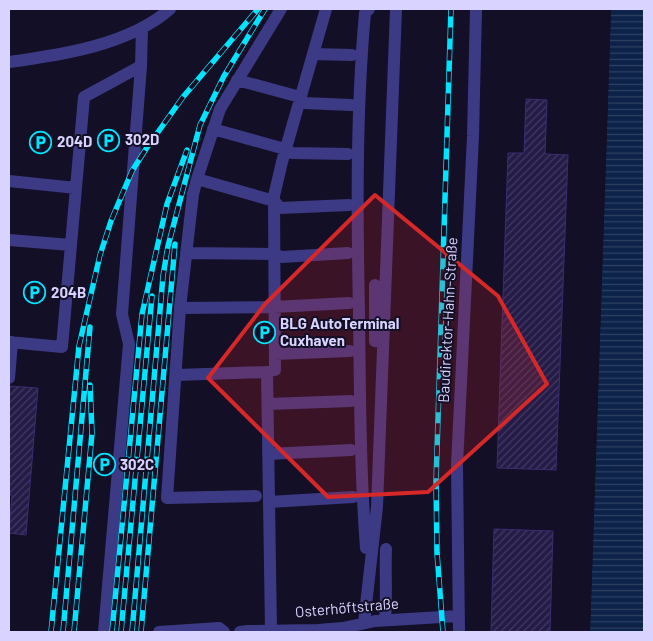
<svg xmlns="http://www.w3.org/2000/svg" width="653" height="641" font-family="Barlow,sans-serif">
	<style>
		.water { fill: url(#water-rules) }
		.pier { fill: #130f26 }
		.building { fill: url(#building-hatch); stroke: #3b2d73 }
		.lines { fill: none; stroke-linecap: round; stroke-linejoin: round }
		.minor { stroke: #3d3a85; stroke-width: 12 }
		.rail-casing { stroke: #00e5ff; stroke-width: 5.5 }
		.rail { stroke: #130f26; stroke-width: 4; stroke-dasharray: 11; stroke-linecap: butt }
		.marked { fill: #d62828; fill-opacity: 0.2; stroke: #d62828; stroke-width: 4; stroke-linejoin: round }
		.labels { text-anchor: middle; stroke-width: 4; stroke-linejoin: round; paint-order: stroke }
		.poi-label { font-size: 15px; font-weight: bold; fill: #d9d4ff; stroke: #130f26; text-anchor: start }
		.street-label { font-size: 15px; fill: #d9d4ff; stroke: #130f26 }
	</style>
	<defs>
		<pattern id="water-rules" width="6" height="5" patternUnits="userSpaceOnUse" patternTransform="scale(1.25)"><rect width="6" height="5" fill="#0c2248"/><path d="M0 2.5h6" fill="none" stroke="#2f4163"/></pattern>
		<pattern id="building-hatch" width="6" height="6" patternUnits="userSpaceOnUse" patternTransform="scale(1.25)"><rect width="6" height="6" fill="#241b47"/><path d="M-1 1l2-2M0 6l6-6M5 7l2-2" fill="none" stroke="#433b63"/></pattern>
	</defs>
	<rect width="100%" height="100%" fill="#130f26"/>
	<path class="water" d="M611 9H644V632H590Z"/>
	<path class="pier" d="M609 9H611L590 632H588Z"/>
	<path class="building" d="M526 99 547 100 545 154 568 155 556 470 497 468 508 153H524Z
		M9 386 38 388 26 535 9 533 12 495H9Z
		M494 529 553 531 550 632H491Z"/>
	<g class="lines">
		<path class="minor" d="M313 54 352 55
			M9 62C61 55 129 45 170 9
			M237 80 300 97 304 103 351 105
			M213 129 285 149 292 153 348 154
			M197 179 274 201 280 208 349 205
			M9 181 76 188
			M9 240 71 245
			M186 253 274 254 282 257 348 253
			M375 285V341L382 342
			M180 308 274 307 349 303
			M9 342 62 347 84 97 141 66
			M275 354 350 351
			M267 372 275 370 274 196 282 162 326 9
			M177 375 267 372 271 630
			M9 378 12 342
			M268 404 351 401
			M268 454 351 450
			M256 496 167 498 180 308 193 194 197 179 220 109 281 9
			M269 502 353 497
			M366 548C360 470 360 391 359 313 357 213 356 112 365 13L369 9
			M385 620C387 596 385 573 386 549
			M364 623 377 507 396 9
			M104 632 129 344 122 314 141 66 142 28
			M159 632 219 628 224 632
			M240 632 248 631 318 630 343 628 375 621 458 616
			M459 632 457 465 473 136 476 9"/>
		<defs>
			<path id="rail" d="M51 632 79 346 100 255 111 221 132 171 146 149 183 97 258 9
				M63 632 90 327
				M74 632 92 433 90 385
				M112 632 142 314 167 204 187 150
				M121 632 152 296
				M132 632 163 276 168 246 200 125 224 76 265 9
				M141 632 175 244
				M443 632 437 553 436 482 451 9"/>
		</defs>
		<use href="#rail" class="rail-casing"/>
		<use href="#rail" class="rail"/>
	</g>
	<path class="marked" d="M375 195 498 296 547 384 428 492 328 497 208 378 265 304Z"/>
	<defs>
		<symbol id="parking-ring" viewBox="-11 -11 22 22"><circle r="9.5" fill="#130f26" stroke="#00e5ff" stroke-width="1.5"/><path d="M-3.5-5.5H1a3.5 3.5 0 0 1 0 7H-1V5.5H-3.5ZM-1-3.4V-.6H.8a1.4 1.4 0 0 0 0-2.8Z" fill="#00e5ff"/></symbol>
	</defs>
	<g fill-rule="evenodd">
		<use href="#parking-ring" x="96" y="128" width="25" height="25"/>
		<use href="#parking-ring" x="28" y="130" width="25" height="25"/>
		<use href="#parking-ring" x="22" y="280" width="25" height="25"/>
		<use href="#parking-ring" x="252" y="320" width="25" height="25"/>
		<use href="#parking-ring" x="92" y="452" width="25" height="25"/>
	</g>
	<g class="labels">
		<g class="poi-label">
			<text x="125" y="145">302D</text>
			<text x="57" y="147">204D</text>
			<text x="51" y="298">204B</text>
			<text x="280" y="329">BLG AutoTerminal<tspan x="280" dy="17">Cuxhaven</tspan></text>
			<text x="120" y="470">302C</text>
		</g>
		<g class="street-label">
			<text transform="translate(448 320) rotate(-87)" y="5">Baudirektor-Hahn-Straße</text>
			<text transform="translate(347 608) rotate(-5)" y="5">Osterhöftstraße</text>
		</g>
	</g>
	<rect width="653" height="641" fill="none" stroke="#d9d4ff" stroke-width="20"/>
</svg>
